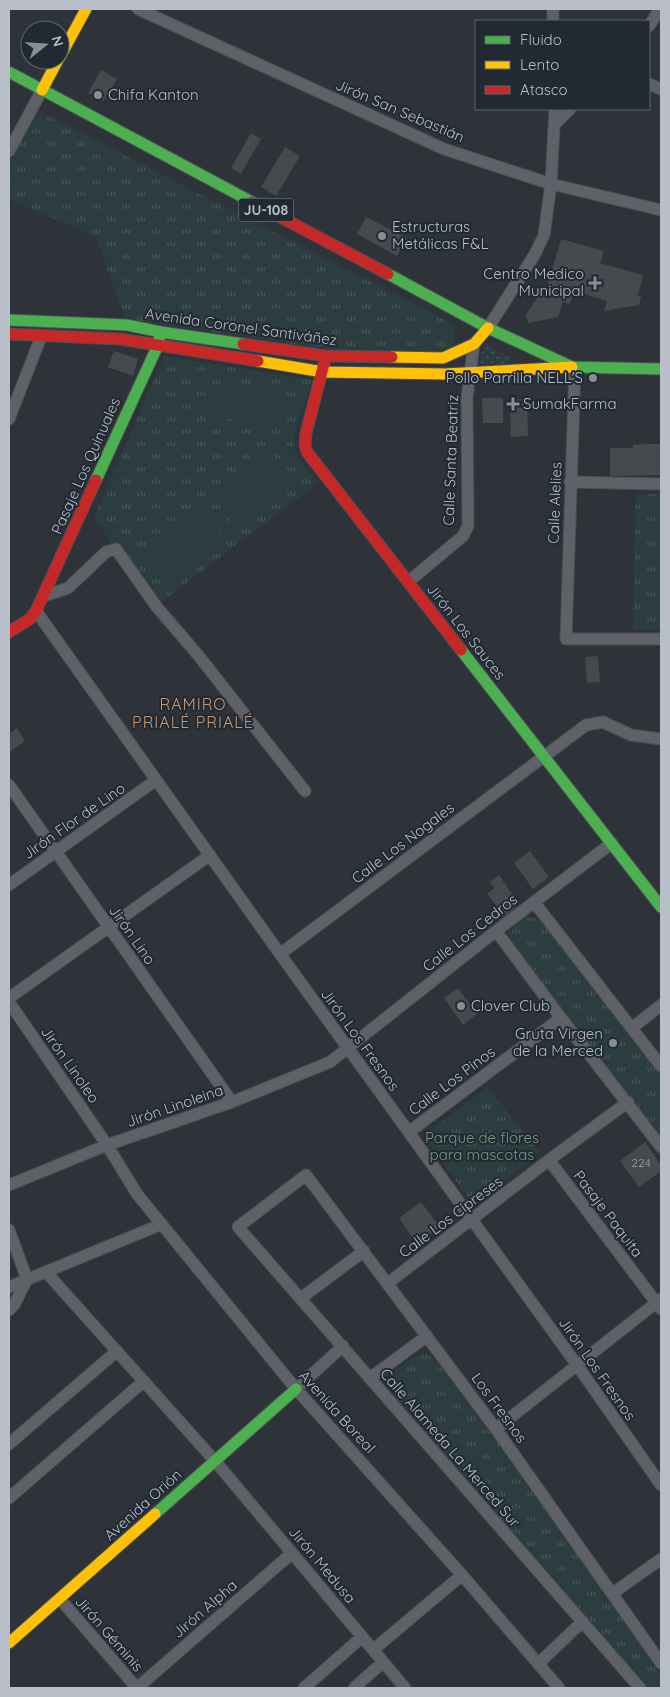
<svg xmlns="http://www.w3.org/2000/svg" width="670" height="1697" font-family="Quicksand,sans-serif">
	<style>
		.grass { fill: url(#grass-dots) }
		.park { fill: url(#park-tufts) }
		.garden { fill: #2c3d3f }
		.building { fill: #464a4f }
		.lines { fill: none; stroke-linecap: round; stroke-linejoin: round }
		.street-casing { stroke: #4c4f54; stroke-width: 13 }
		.fast-casing { stroke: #4c4f54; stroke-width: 13 }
		.slow-casing { stroke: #4c4f54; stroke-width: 13 }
		.jam-casing { stroke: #4c4f54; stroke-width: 13 }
		.street { stroke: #5e6167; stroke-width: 11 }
		.fast { stroke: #4caf50; stroke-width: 11 }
		.slow { stroke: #ffc107; stroke-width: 11 }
		.jam { stroke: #c62828; stroke-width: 11 }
		.poi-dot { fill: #888e97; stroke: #212933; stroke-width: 2 }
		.labels { text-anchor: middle; stroke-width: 4; stroke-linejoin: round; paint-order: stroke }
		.number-label { font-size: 12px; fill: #9ca2aa }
		.shield { fill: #212933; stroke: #8b929c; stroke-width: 1 }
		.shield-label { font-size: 14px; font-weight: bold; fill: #b9bfc9 }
		.poi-label { font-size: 15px; fill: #b9bfc9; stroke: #212933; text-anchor: start }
		.street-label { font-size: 15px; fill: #b9bfc9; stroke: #212933 }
		.park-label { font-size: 15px; fill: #7a9b82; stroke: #212933 }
		.neighbourhood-label { font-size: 16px; letter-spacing: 1px; fill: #c99974; stroke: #212933 }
	</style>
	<defs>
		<pattern id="grass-dots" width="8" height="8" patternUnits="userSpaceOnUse" patternTransform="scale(1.25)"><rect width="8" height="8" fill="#2c3d3f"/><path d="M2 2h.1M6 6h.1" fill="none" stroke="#485759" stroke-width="1.8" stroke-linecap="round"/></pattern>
		<pattern id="park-tufts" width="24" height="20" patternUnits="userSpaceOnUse" patternTransform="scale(1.25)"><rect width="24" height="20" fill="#2c3d3f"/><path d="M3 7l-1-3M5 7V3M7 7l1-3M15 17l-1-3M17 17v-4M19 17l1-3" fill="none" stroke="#485759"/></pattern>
	</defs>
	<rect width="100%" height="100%" fill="#2e3339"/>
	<path class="grass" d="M487 344 507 356 511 360 510 364 479 363 478 359Z"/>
	<path class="park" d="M37 110 451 323 455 342 446 353 339 351 125 319 96 237 9 199V163Z
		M164 356 314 380C307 398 287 437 297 455 302 465 311 474 318 483L156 606 94 518Z
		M636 494H661V630L633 629Z
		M527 916 540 919 661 1074V1139L512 944 508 931 521 918Z
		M488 1087 539 1152 482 1200 471 1201 426 1141 427 1133Z
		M425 1354 432 1357 437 1362 511 1461 661 1674V1688H648L479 1493 393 1395C383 1378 395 1372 407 1362 414 1357 416 1355 425 1354Z"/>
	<path class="garden" d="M223 384 278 391C289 399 292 415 278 423 268 427 257 424 247 422 224 419 201 415 216 386Z
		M271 453 297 485 239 532 214 498Z
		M201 507 227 541 167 586 142 553Z"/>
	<path class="building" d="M101 70 117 79 103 101 88 93Z
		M251 133 261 139 241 174 231 168Z
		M285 147 300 156 276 196 261 187Z
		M366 217 407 238 397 256 357 234Z
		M561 239 604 251 600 263 643 275 638 295 641 296 639 305 604 311 607 301 574 291 570 304 563 302 558 317 528 323 526 315 537 298 545 294Z
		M114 351 138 359 133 376 108 367Z
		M482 398H503V423H483Z
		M527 399 528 436 511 437 510 400Z
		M647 444H661V475L610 476V448H633V445Z
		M598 656 600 682 587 683 585 657Z
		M17 728 25 741 9 752V734Z
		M530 851 549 877 533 889 514 863Z
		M499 875 516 900 510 904 514 909 504 916 487 893 495 888 490 882Z
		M458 988 477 1014 463 1025 444 998Z
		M615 1036 620 1044 612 1050 607 1042Z
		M645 1142 661 1165V1171L639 1187 620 1161Z
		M421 1202 440 1227 417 1244 399 1218Z"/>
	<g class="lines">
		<defs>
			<path id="street" d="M138 9 444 149 551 184 661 210
				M553 9V21
				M649 26 660 9
				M649 84 661 89
				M555 124 570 109
				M9 151 42 90
				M488 328 535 254 544 235 551 184 555 109
				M575 367 566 639H661
				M9 419 41 337
				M570 482 661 484
				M408 582 463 536 468 526 467 397 474 344
				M44 596 68 588 106 552 116 549 156 606 198 655 305 791
				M36 611 280 954 577 1365 661 1485
				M9 785 232 1102
				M9 885 156 780
				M534 902 661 1066
				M496 931 561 1018 661 1147
				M280 954 586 725 603 722 631 735 661 739
				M9 998 210 855
				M9 1002 107 1145 137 1194 296 1389 462 1575 559 1688
				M632 1028 661 1005
				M409 1132 561 1018
				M549 1160 661 1309
				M9 1185 107 1145 232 1102 330 1062 496 931 612 843
				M9 1230 27 1279 14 1305 9 1310
				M46 1272 215 1461 405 1688
				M388 1283 549 1160 628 1102
				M9 1287 162 1224
				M301 1298 364 1251
				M370 1378 427 1336
				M296 1389 343 1346
				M496 1429 661 1299
				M9 1444 117 1351
				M9 1498 144 1381
				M613 1593 661 1559
				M60 1599 137 1688
				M373 1650 462 1575
				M538 1664 582 1622
				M137 1688 292 1553
				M304 1688 362 1637
				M354 1688 383 1662
				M640 1688 238 1227 306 1175 496 1429 661 1663"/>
			<path id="fast" d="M9 72 252 202
				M388 274 488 328 572 367 661 369
				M9 320 127 325 161 332 243 344
				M96 480 158 345 160 335
				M461 650 661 907
				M155 1514 296 1389"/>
			<path id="slow" d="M60 57 86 9
				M42 90 58 60
				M392 357 443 358 474 344 488 328
				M258 361 323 372 445 374 572 367
				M9 1643 155 1514"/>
			<path id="jam" d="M252 202 388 274
				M9 334 120 339 258 361
				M243 344 326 356 392 357
				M326 356 306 433 305 444 307 452 461 650
				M9 632 30 619 36 611 96 480"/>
		</defs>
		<use href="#street" class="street-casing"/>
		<use href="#fast" class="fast-casing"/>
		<use href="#slow" class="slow-casing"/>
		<use href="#jam" class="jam-casing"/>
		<use href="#street" class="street"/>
		<use href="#fast" class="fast"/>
		<use href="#slow" class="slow"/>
		<use href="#jam" class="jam"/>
	</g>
	<g class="poi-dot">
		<circle cx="98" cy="95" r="5"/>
		<circle cx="382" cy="236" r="5"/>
		<path d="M592.5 275.5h5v5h5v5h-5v5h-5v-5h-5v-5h5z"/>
		<circle cx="593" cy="378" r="5"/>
		<path d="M510.5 396.5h5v5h5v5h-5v5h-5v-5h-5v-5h5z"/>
		<circle cx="461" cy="1006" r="5"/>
		<circle cx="613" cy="1043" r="5"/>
	</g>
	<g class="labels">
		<g class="number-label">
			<text x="641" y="1167">224</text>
		</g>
		<rect class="shield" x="238.5" y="198.5" width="55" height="23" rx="4"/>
		<g class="shield-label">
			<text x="266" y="215">JU-108</text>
		</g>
		<g class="poi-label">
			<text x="108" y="100">Chifa Kanton</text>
			<text x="392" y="232">Estructuras<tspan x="392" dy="17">Metálicas F&amp;L</tspan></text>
			<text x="584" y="279" text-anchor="end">Centro Medico<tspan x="584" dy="17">Municipal</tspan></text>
			<text x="583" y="383" text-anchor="end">Pollo Parrilla NELL'S</text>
			<text x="523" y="409">SumakFarma</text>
			<text x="471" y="1011">Clover Club</text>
			<text x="603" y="1039" text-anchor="end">Gruta Virgen<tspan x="603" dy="17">de la Merced</tspan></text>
		</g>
		<g class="street-label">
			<text transform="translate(400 111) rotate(23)" y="5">Jirón San Sebastián</text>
			<text transform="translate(241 327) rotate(8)" y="5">Avenida Coronel Santiváñez</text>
			<text transform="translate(451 460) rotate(-88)" y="5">Calle Santa Beatriz</text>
			<text transform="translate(86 466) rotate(-66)" y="5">Pasaje Los Quinuales</text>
			<text transform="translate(555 503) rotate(-88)" y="5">Calle Alelies</text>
			<text transform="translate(466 632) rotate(52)" y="5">Jirón Los Sauces</text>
			<text transform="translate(74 821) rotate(-35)" y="5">Jirón Flor de Lino</text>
			<text transform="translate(403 843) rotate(-37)" y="5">Calle Los Nogales</text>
			<text transform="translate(470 933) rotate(-38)" y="5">Calle Los Cedros</text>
			<text transform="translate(132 935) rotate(55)" y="5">Jirón Lino</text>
			<text transform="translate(360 1040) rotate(54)" y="5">Jirón Los Fresnos</text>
			<text transform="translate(70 1065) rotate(55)" y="5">Jirón Linoleo</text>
			<text transform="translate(452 1081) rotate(-37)" y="5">Calle Los Pinos</text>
			<text transform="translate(175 1106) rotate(-19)" y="5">Jirón Linoleina</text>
			<text transform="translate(608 1214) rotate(53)" y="5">Pasaje Paquita</text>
			<text transform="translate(451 1217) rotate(-37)" y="5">Calle Los Cipreses</text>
			<text transform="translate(597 1369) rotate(55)" y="5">Jirón Los Fresnos</text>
			<text transform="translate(499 1408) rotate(54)" y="5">Los Fresnos</text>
			<text transform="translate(337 1412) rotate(48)" y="5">Avenida Boreal</text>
			<text transform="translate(450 1448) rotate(49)" y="5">Calle Alameda La Merced Sur</text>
			<text transform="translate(143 1505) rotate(-42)" y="5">Avenida Orión</text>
			<text transform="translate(322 1565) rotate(50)" y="5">Jirón Medusa</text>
			<text transform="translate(205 1609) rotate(-41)" y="5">Jirón Alpha</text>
			<text transform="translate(109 1634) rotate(49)" y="5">Jirón Géminis</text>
		</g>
		<g class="park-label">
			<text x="482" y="1143">Parque de flores<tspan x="482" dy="17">para mascotas</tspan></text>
		</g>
		<g class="neighbourhood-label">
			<text x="193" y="710">RAMIRO<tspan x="193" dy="18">PRIALÉ PRIALÉ</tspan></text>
		</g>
	</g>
	<rect width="670" height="1697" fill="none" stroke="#b9bfc9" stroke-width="20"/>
	<rect x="475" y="20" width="175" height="90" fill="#212933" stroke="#5e656f"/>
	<rect x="485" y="36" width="25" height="8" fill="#4caf50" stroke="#5e656f"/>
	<text x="520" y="45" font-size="15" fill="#b9bfc9">Fluido</text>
	<rect x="485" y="61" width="25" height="8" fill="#ffc107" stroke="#5e656f"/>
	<text x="520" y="70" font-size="15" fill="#b9bfc9">Lento</text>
	<rect x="485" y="86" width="25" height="8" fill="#c62828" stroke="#5e656f"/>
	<text x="520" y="95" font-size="15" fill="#b9bfc9">Atasco</text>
	<g transform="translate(45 45) rotate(73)"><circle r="24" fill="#212933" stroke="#5e656f"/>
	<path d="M0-4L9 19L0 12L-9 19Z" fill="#888e97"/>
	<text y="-8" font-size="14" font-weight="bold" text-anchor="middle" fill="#b9bfc9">N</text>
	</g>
</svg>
